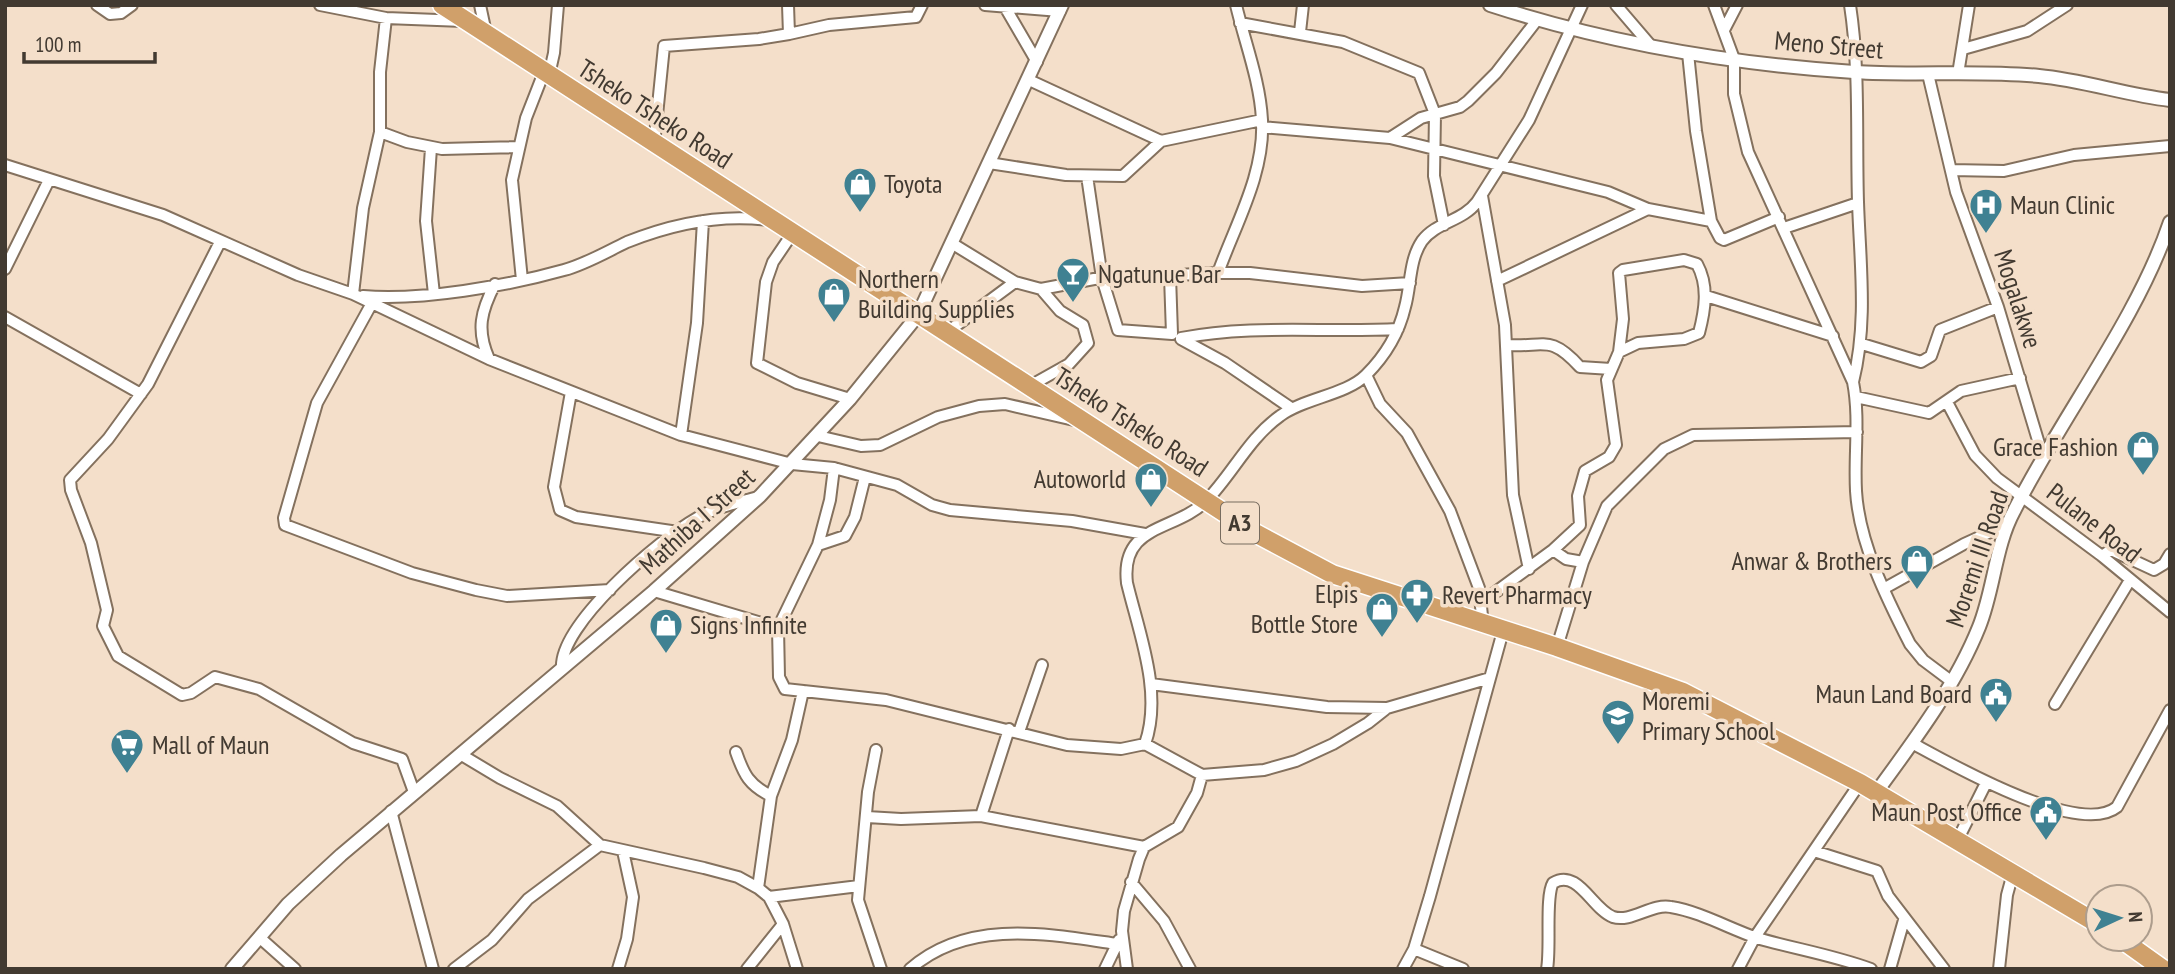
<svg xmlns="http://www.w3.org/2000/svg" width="2175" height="974" font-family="'PT Sans Narrow',sans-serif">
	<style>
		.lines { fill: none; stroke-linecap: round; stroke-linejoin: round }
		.minor-casing { stroke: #84715e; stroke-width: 14 }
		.tertiary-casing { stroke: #84715e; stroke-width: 16 }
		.trunk-casing { stroke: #fff; stroke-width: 21 }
		.minor { stroke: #fff; stroke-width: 10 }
		.tertiary { stroke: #fff; stroke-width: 12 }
		.trunk { stroke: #d0a06a; stroke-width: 18 }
		.labels { text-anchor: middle; stroke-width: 7; stroke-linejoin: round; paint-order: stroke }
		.shield { fill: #f4dfca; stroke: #776c5f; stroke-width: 2 }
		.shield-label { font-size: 24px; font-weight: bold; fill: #423a31 }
		.street-label { font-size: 26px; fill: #423a31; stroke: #f4dfca }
		.poi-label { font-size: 26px; fill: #423a31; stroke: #f4dfca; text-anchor: start }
	</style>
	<rect width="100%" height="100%" fill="#f4dfca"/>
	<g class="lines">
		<defs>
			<path id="minor" d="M97 5 110 14 121 13 132 5
				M320 5 386 18 463 21
				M480 5 486 33
				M985 5 1060 11
				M1616 5 1652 47
				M1714 5 1734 59V94L1748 152 1853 382C1860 418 1854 454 1856 491 1859 543 1887 599 1910 644L1923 660 1951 681
				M1850 5C1860 70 1856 137 1858 202 1860 264 1868 322 1853 382
				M1005 7 1037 62
				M386 18 380 72V132L407 142 442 149 518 147
				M1240 23 1343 42 1419 73 1435 114 1434 176 1444 225
				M1724 30 1737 5
				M1300 32 1303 5
				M789 34 829 25 916 17 922 5
				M1963 49 2027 31 2067 5
				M1688 53 1696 131 1711 221 1720 238 1724 240 1779 217
				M1928 74 1956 192 1998 307 2043 457
				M1958 74 1969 5
				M549 75 554 53 558 5
				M1029 80 1161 141
				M1262 127 1390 138 1608 192 1648 209 1711 221
				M1390 138 1421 118 1460 107 1468 101 1496 73 1537 20
				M654 145 664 46 759 39 789 34 788 5
				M431 148 426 221 434 294
				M989 163 1066 175 1123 176 1161 141 1262 120
				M5 165 163 215 298 275 353 294 489 359 681 435 792 464 834 468 897 485 932 505 950 510 1072 521 1145 534
				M1951 170 2004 171 2074 155 2170 146
				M1087 176 1102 278 1118 330 1172 334 1170 276
				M1482 196 1505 325 1513 495 1529 569
				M1784 228 1858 203
				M792 234 773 262 766 282 757 363 797 383 850 399
				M220 242 148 384 108 439 70 480 71 490 91 543 107 610 103 626 118 656 182 695 191 693 215 677 259 689 353 743 402 759 414 792
				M953 244 1015 282 1041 289 1094 279 1218 273C1235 225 1265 174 1262 120 1260 81 1245 43 1236 5
				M5 269 49 180
				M1218 273H1250L1362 286 1410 283
				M522 280 512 180 526 118 544 72
				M1497 281 1648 209
				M353 294 363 208 380 132
				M363 296C421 301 507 286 564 270 586 264 606 252 627 242 672 224 721 214 768 220
				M1706 296 1833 336
				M372 303 317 403 284 518 285 525 412 573 476 590 507 596 610 590
				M5 317 141 394
				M946 333 1015 282
				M1181 338C1253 324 1325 333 1398 329
				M1181 339 1225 363 1291 408
				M1862 344 1921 362 1931 356 1940 330 1998 307
				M1506 345C1544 348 1549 333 1580 367L1611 369
				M489 359C476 330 481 311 495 284
				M1366 375 1380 404 1407 433 1450 511 1479 588 1483 625
				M1028 387 1069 364 1088 343 1083 325 1060 311 1041 289
				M571 392 554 487 560 510 576 517 678 532
				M1856 397 1929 413 1961 391 2020 378
				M1947 402 1975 455 1997 478 2102 556 2170 612
				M681 435 697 323 703 221
				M818 436 861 446 880 445 938 417 979 406 1005 404 1074 420
				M834 468 830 500 818 545 778 628 779 677 785 689 886 700 1067 745 1121 749 1145 744 1202 775 1264 770 1296 761 1333 744 1368 723 1387 708
				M818 545 845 536 855 517 865 477
				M2102 556 2111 550 2154 570 2164 564 2170 554
				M1583 562 1566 559 1553 550 1580 525 1578 496 1585 471 1609 457 1616 445 1607 380 1619 352 1623 319 1619 273 1623 270 1684 260 1697 264C1709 286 1705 310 1699 333L1684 339 1638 343 1619 352
				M1885 588 1964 544 2008 524
				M654 591 778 628
				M1482 602 1553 550
				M1557 647 1583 562 1607 506 1664 449 1693 435 1857 432
				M562 669C558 625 660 539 697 518 716 507 737 503 758 497
				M1151 684 1327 707 1387 708 1490 678
				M2055 704 2130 580
				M1019 732 1042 665
				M1912 743C1949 763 2079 838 2117 807L2170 710
				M1145 744C1163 693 1139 633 1127 583 1120 523 1176 532 1207 500 1233 473 1249 438 1280 416 1304 398 1346 395 1366 375 1384 357 1399 333 1405 307 1411 286 1409 260 1422 241 1436 222 1463 221 1477 202L1529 120 1582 5
				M876 750 868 792 858 900 881 969
				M736 752C744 775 749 785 771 796
				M460 754 500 778 557 806 600 845 704 868 738 877 758 888 769 897 783 924 797 969
				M391 811 433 969
				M981 816 1009 729
				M867 817 901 819 981 816 1144 847
				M1958 839 1986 783
				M1814 851 1877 871 1888 896 1944 969
				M1131 882 1164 921 1190 969
				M758 888 771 796 792 740 803 691
				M769 897 859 886
				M259 937 295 969
				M1414 949 1463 969
				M454 969 492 940 528 899 600 845
				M618 969 627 939 633 897 623 851
				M747 969 783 924
				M910 969C968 918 1048 934 1117 944
				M1105 969 1119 940
				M1127 969 1122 931 1124 911 1139 859 1144 847 1178 827 1197 793 1202 775
				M1403 969 1414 949 1430 896 1503 631
				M1547 969C1551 948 1545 896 1553 883 1578 868 1592 909 1613 917 1631 923 1652 903 1671 907 1701 912 1728 928 1757 938 1795 949 1833 955 1871 969
				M1738 969 1755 937 1860 783
				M1890 969 1904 920
				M1999 969 2007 895 2013 873"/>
			<path id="tertiary" d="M1490 5C1607 43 1731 64 1854 72 1916 76 1978 70 2039 76 2083 80 2126 95 2170 100
				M1875 794C1913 742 1955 687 1979 627 1994 590 1995 546 2014 511 2061 417 2137 320 2170 222
				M232 969 288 904 341 855 654 591 760 496 850 399 918 315 1062 5"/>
			<path id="trunk" d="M442 5 1257 534 1332 574 1557 647 1683 692 1860 783 2098 924
				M2121 939 2163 969"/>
		</defs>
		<use href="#minor" class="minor-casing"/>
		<use href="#tertiary" class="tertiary-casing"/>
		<use href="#trunk" class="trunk-casing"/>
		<use href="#minor" class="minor"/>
		<use href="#tertiary" class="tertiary"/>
		<use href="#trunk" class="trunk"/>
	</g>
	<defs>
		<symbol id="shop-pin" viewBox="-11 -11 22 30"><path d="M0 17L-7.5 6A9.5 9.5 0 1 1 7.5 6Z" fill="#3f8192" stroke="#f4dfca"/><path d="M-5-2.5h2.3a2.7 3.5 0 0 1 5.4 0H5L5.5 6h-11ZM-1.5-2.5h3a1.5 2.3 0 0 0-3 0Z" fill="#fff"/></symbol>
		<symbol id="hospital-pin" viewBox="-11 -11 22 30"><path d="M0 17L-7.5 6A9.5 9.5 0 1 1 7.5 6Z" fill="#3f8192" stroke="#f4dfca"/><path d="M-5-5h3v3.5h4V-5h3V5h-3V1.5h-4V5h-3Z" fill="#fff"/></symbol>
		<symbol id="bar-pin" viewBox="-11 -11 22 30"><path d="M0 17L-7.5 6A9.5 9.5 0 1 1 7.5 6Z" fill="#3f8192" stroke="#f4dfca"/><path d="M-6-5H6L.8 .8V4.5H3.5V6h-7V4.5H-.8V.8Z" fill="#fff"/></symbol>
		<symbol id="pharmacy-pin" viewBox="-11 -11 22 30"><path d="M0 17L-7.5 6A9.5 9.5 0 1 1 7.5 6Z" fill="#3f8192" stroke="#f4dfca"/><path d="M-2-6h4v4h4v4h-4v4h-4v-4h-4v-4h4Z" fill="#fff"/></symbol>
		<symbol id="civic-pin" viewBox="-11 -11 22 30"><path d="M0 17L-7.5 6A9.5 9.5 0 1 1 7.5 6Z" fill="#3f8192" stroke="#f4dfca"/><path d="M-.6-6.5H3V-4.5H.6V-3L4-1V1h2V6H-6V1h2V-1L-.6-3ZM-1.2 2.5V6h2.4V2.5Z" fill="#fff"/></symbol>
		<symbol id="school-pin" viewBox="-11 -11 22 30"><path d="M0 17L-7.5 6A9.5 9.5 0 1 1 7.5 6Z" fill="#3f8192" stroke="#f4dfca"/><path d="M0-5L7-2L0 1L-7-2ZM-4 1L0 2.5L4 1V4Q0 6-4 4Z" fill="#fff"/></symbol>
		<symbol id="supermarket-pin" viewBox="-11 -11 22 30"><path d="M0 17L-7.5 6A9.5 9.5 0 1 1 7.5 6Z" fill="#3f8192" stroke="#f4dfca"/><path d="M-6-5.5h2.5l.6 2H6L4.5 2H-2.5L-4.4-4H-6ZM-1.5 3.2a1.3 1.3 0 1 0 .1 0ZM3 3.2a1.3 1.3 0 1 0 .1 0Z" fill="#fff"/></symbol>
	</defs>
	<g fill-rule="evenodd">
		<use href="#shop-pin" x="841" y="165" width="38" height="52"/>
		<use href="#hospital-pin" x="1967" y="186" width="38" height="52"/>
		<use href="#bar-pin" x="1054" y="255" width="38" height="52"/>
		<use href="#shop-pin" x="815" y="275" width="38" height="52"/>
		<use href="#shop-pin" x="2124" y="428" width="38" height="52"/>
		<use href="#shop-pin" x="1132" y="460" width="38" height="52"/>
		<use href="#shop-pin" x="1898" y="542" width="38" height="52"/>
		<use href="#pharmacy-pin" x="1398" y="576" width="38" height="52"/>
		<use href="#shop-pin" x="1363" y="590" width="38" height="52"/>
		<use href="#shop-pin" x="647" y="606" width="38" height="52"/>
		<use href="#civic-pin" x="1977" y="675" width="38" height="52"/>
		<use href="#school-pin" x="1599" y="697" width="38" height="52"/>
		<use href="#supermarket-pin" x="108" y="726" width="38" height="52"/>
		<use href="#civic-pin" x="2027" y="793" width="38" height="52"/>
	</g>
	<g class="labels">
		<rect class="shield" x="1221" y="502.5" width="38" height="41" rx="5"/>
		<g class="shield-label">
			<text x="1240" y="531">A3</text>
		</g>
		<g class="street-label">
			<text transform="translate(1829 45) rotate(5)" y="9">Meno Street</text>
			<text transform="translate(655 114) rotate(33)" y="9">Tsheko Tsheko Road</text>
			<text transform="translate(2018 299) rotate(72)" y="9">Mogalakwe</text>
			<text transform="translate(1131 422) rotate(33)" y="9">Tsheko Tsheko Road</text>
			<text transform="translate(697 521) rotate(-42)" y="9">Mathiba I Street</text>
			<text transform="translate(2094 523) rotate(38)" y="9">Pulane Road</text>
			<text transform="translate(1977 559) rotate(-71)" y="9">Moremi III Road</text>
		</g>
		<g class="poi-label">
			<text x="884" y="193">Toyota</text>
			<text x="2010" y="214">Maun Clinic</text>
			<text x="1098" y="283">Ngatunue Bar</text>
			<text x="858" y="288">Northern<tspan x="858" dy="30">Building Supplies</tspan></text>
			<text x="2118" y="456" text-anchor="end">Grace Fashion</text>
			<text x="1126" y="488" text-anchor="end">Autoworld</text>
			<text x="1892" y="570" text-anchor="end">Anwar &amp; Brothers</text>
			<text x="1358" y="603" text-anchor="end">Elpis<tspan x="1358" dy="30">Bottle Store</tspan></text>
			<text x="1442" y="604">Revert Pharmacy</text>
			<text x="690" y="634">Signs Infinite</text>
			<text x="1972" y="703" text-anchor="end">Maun Land Board</text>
			<text x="1642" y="710">Moremi<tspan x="1642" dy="30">Primary School</tspan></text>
			<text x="152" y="754">Mall of Maun</text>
			<text x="2022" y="821" text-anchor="end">Maun Post Office</text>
		</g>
	</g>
	<rect width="2175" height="974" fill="none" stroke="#423a31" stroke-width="14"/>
	<g transform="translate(2119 918) rotate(86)"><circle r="33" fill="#f4dfca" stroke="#ad9d8d" stroke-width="2"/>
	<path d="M0-5L12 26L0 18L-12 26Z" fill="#3f8192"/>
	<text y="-10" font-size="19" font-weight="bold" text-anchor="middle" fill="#423a31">N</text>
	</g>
	<path d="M24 52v10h131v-10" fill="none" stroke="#423a31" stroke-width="3.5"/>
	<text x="35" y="52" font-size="21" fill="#423a31" stroke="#f4dfca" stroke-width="5" paint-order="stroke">100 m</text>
</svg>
